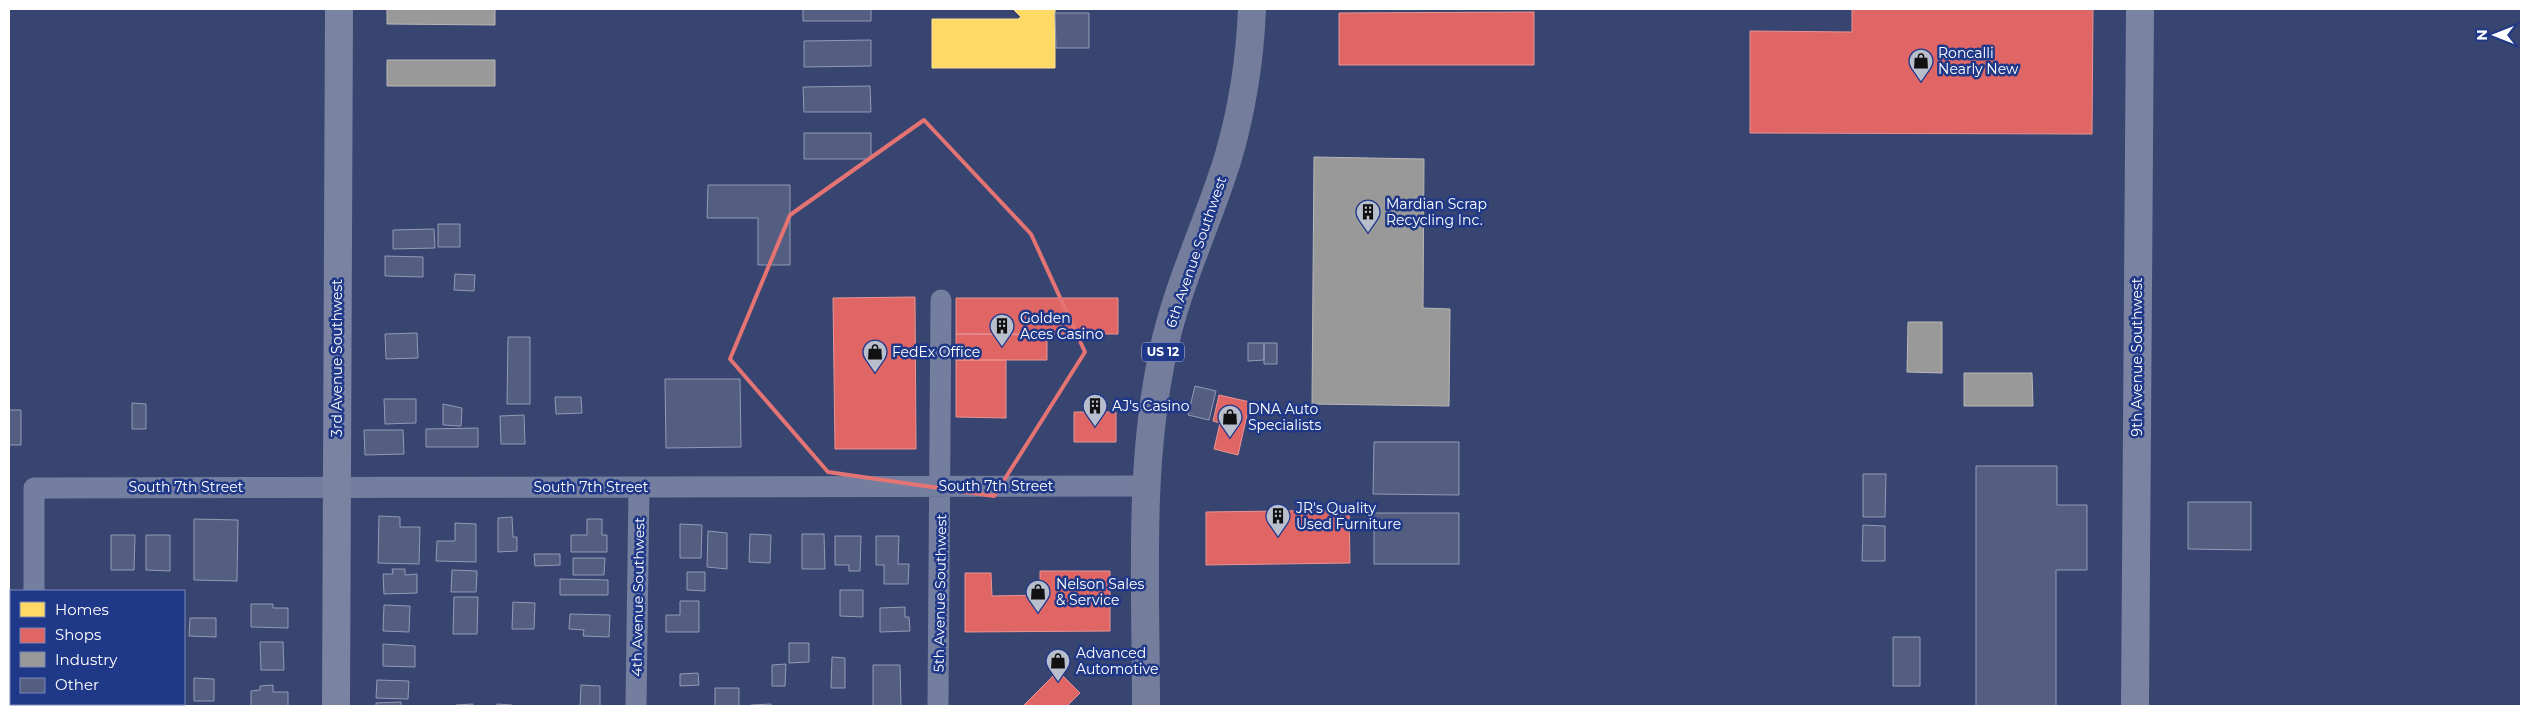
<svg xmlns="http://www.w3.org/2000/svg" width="2530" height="715" font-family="Montserrat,sans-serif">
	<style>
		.homes { fill: #ffd966; stroke: #ffe494 }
		.shops { fill: #e06666; stroke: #e99494 }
		.industry { fill: #999; stroke: #b8b8b8 }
		.building { fill: #545e81; stroke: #929ab4 }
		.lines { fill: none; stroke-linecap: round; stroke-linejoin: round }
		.street { stroke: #747e9e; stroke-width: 21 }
		.secondary { stroke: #7a83a1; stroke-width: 28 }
		.highway { stroke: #747e9c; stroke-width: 28 }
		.marked { fill: none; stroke: #e47373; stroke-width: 4; stroke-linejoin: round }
		.labels { text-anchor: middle; stroke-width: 5; stroke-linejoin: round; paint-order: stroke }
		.shield { fill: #203888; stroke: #bcc3db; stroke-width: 1 }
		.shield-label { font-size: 12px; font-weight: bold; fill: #fff }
		.poi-label { font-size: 14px; fill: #fff; stroke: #203888; text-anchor: start }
		.street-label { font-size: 14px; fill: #fff; stroke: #203888 }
	</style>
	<rect width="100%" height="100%" fill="#384570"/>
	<path class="homes" d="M1013 9H1055V68H932V19H1018L1021 17Z"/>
	<path class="shops" d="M1852 9H2093L2092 134 1750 133V31L1852 32Z
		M1534 12V65H1339V13Z
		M915 297 916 449H835L833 298Z
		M956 298H1118V334H956Z
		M956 334 1047 335V360H956Z
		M956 360H1006V418L956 417Z
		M1219 395 1250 402 1238 455 1214 449 1220 423 1213 421Z
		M1074 412H1116V442H1074Z
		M1349 510 1350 563 1206 565V512Z
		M1040 571H1110V631L965 632V573H991L992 596 1040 595Z
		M1058 671 1080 693 1067 706H1023Z"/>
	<path class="industry" d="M387 9H495V25L387 24Z
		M387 60H495V86H387Z
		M1314 157 1424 159 1423 308 1450 309 1449 406 1312 404Z
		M1908 322H1942V373L1907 372Z
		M1964 373H2032L2033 406H1964Z"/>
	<path class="building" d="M803 9H871V21H803Z
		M1055 13H1089V48H1056Z
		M871 40V66L804 67V41Z
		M870 86 871 112H804L803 87Z
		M804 133H871V159H804Z
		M708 185H790V265H758V218H707Z
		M438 224H460V247H438Z
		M434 229 435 248 393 249V230Z
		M385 256 423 257V277L385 276Z
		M455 274 475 275 474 291 454 290Z
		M417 333 418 358 386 359 385 334Z
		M508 337H530V404H507Z
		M1248 343H1264V360L1248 361Z
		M1264 343H1277V364H1264Z
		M665 379H740L741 447 666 448Z
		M1195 386 1216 391 1209 420 1188 415Z
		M555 397H581L582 413 556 414Z
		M384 399H416V423L385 424Z
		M132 403 146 404V429H132Z
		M443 404 462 408 461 426 443 425Z
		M9 410H21V445H9Z
		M524 415 525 444H501L500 416Z
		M478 428V447H426V429Z
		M364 430H403L404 454 365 455Z
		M1374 442H1459V495L1373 494Z
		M1976 466H2057V505H2087V570H2056V706H1976Z
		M1863 474H1886L1885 517H1863Z
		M2188 502H2251V550L2188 549Z
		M1374 513H1459V564H1374Z
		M379 516 400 517V527H420L419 564 378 563Z
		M512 517 513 537H517V551L498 552V518Z
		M194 519 238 520 237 581 194 580Z
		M587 519H602V535H607V552H571V535H587Z
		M455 523 476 524V562L436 561 437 541H455Z
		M680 524 702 525 701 558H680Z
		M1863 525 1885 526V561H1862Z
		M708 531 727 533V569L707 567Z
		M750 534 771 535 770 563 749 562Z
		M802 534H824L825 569H802Z
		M111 535H135L134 570H111Z
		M146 535H170V571L146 570Z
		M835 536H861L860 571H849V565H835Z
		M876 536H899L898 564H909L908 584H884V565H876Z
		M534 554H560V565L535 566Z
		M573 558H605L604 575H573Z
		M392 569H405V575L417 574V593L384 594 383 574H393Z
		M452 570 477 571 476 592H451Z
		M687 572H705V591L687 590Z
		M560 579 608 580V595H560Z
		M840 590H863V617L840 616Z
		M454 597H478L477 634H453Z
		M680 601H699V632H666V615H680Z
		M513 602 535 603 534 629H512Z
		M251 604H273V608H288V628L251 627Z
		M384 605 410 606 409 632 383 631Z
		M905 607V617H909L910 631 880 632V608Z
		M570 614 610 615 609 637 583 636 584 630 569 629Z
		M190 618H216V637L189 636Z
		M1893 637H1920V686H1893Z
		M260 642H283L284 670H261Z
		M789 643H809V662L789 663Z
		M383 644 415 646V667L383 666Z
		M832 657 845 658V688H831Z
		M786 664 785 686H772V665Z
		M873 665H900L901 706H873Z
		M698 673 699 685 680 686V674Z
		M194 678 214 679V701H194Z
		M377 680 409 681 408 699 376 698Z
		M273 685V692H288V706H251V691L260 690V686Z
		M581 685 600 686V706H580Z
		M715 688H739V706H715Z
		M401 702V706H376V703Z
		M73 704H97V706H73Z
		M473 704V706H456V705Z
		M497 704 512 705V706H497Z
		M771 704V706H751V705Z"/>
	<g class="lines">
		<path class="street" d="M34 591V488L1147 486
			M33 706V704
			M636 706 639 487
			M938 706 941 300"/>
		<path class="secondary" d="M336 706 339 9
			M2135 706 2140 9"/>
		<path class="highway" d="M1146 706C1146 589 1138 467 1163 352 1177 285 1208 223 1228 158 1242 110 1250 59 1252 9"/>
	</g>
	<path class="marked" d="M924 120 1031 234 1085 352 994 496 828 472 730 359 790 215Z"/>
	<defs>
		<symbol id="shop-pin" viewBox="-11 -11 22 30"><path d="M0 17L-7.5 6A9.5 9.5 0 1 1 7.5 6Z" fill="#b9becd" stroke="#203888"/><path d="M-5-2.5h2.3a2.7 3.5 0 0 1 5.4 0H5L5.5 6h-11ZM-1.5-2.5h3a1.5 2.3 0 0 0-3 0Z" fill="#111"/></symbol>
		<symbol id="building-pin" viewBox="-11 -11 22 30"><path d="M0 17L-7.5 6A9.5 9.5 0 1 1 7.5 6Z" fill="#b9becd" stroke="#203888"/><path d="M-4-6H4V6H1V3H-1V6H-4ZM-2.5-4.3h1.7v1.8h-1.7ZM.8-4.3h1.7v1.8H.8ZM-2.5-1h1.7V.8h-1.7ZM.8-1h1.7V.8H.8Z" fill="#111"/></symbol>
	</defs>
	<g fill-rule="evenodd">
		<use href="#shop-pin" x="1907" y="47" width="28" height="38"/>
		<use href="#building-pin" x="1354" y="198" width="28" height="38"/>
		<use href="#building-pin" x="988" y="312" width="28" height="38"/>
		<use href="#shop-pin" x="861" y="338" width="28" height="38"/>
		<use href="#building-pin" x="1081" y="392" width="28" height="38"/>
		<use href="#shop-pin" x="1216" y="403" width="28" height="38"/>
		<use href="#building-pin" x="1264" y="502" width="28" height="38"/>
		<use href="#shop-pin" x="1024" y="578" width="28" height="38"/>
		<use href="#shop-pin" x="1044" y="647" width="28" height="38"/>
	</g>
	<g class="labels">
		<rect class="shield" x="1142" y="342.5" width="42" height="19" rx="4"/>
		<g class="shield-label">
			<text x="1163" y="356">US 12</text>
		</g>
		<g class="poi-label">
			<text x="1938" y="58">Roncalli<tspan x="1938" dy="16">Nearly New</tspan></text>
			<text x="1386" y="209">Mardian Scrap<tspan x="1386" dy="16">Recycling Inc.</tspan></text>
			<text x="1020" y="323">Golden<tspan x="1020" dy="16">Aces Casino</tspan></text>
			<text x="892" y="357">FedEx Office</text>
			<text x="1112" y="411">AJ's Casino</text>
			<text x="1248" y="414">DNA Auto<tspan x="1248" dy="16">Specialists</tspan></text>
			<text x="1296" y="513">JR's Quality<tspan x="1296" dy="16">Used Furniture</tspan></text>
			<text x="1056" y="589">Nelson Sales<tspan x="1056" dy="16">&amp; Service</tspan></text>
			<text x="1076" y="658">Advanced<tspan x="1076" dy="16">Automotive</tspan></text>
		</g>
		<g class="street-label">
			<text transform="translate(1196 252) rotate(-71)" y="5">6th Avenue Southwest</text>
			<text transform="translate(2137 357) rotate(-90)" y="5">9th Avenue Southwest</text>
			<text transform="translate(337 358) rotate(-90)" y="5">3rd Avenue Southwest</text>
			<text x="996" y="491">South 7th Street</text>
			<text x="186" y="492">South 7th Street</text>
			<text x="591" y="492">South 7th Street</text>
			<text transform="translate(940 593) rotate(-89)" y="5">5th Avenue Southwest</text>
			<text transform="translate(638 597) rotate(-89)" y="5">4th Avenue Southwest</text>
		</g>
	</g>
	<rect width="2530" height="715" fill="none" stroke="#ffffff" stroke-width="20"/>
	<rect x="10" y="590" width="175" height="115" fill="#203888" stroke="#7988b8"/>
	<rect x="20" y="602" width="25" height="15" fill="#ffd966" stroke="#7988b8"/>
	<text x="55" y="615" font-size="15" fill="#ffffff">Homes</text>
	<rect x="20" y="628" width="25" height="15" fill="#e06666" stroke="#7988b8"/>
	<text x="55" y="640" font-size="15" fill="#ffffff">Shops</text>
	<rect x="20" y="652" width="25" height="15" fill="#999999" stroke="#7988b8"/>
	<text x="55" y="665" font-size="15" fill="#ffffff">Industry</text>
	<rect x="20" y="678" width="25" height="15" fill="#545e81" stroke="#7988b8"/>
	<text x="55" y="690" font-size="15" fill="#ffffff">Other</text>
	<g transform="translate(2495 35) rotate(270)" stroke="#203888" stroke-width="4" paint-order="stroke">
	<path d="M0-4L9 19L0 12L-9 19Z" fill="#ffffff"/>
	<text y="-8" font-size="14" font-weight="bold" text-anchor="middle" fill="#ffffff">N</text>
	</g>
</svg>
